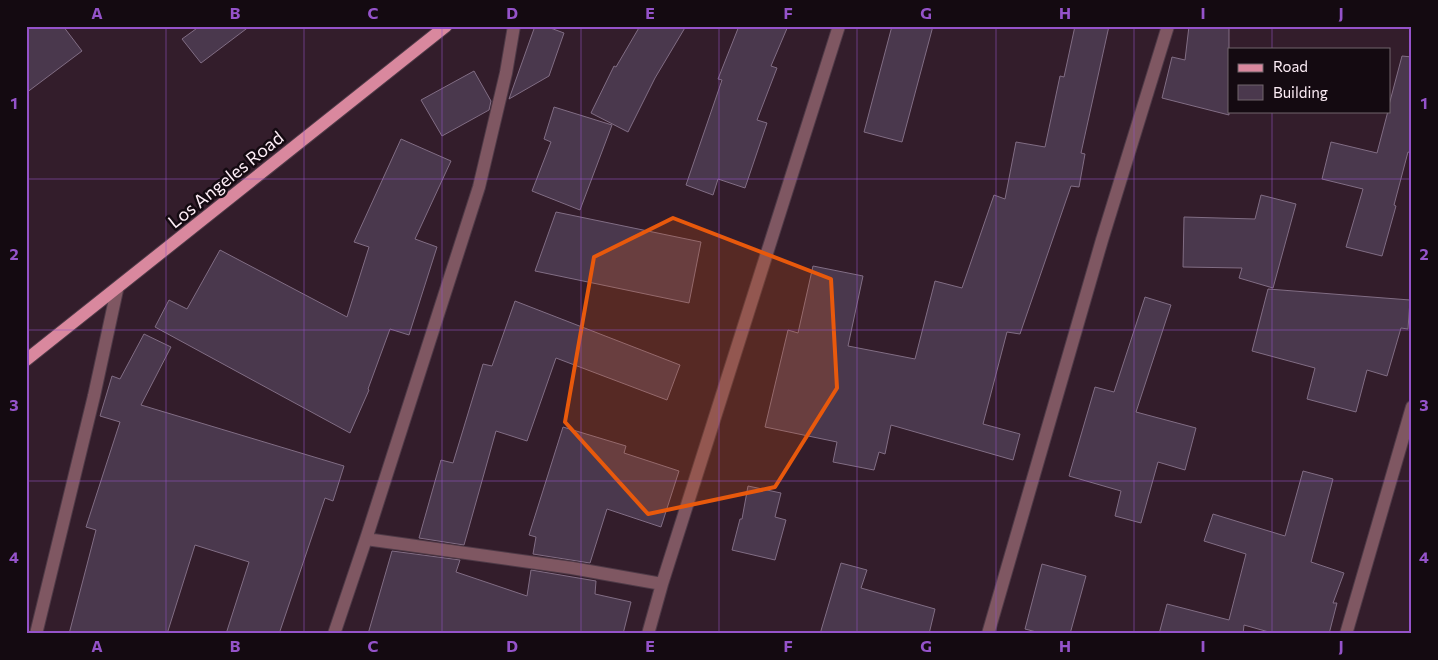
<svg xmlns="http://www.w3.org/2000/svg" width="1438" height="660" font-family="Commissioner,sans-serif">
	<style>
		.building { fill: #4a384d; stroke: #816d84 }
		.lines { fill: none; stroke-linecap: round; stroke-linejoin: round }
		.minor-casing { stroke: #4f3a47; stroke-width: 14 }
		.major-casing { stroke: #4f3a47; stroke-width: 14 }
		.minor { stroke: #7f5762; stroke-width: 12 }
		.major { stroke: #d9889e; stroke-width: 12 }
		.marked { fill: #e8590c; fill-opacity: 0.2; stroke: #e8590c; stroke-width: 4; stroke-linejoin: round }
		.grid { fill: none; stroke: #9553ca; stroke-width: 1; stroke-opacity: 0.55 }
		.labels { text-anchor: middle; stroke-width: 5; stroke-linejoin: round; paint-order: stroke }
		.street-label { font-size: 18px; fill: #fdedf6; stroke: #140a11 }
		.neatline { fill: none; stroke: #9553ca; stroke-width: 2 }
		.grid-label { font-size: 16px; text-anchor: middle; font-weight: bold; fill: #9553ca }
	</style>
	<rect width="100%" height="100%" fill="#331d2b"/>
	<path class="building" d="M26 26H63L82 51 26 93Z
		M200 26H250L201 63 182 39Z
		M535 26H545L564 33 549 76 509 99Z
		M640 26H686L655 78 628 132 591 113 614 66 616 67Z
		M739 26H788L771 66 777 68 757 120 767 123 745 188 718 179 713 195 686 185 722 80 718 79Z
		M892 26H933L902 142 864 132Z
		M1075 26H1109L1081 153 1085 154 1079 187 1071 186 1020 334 1007 332 983 424 1020 434 1013 460 891 425 885 454 879 452 874 470 833 462 837 442 765 427 788 330 798 333 813 266 863 276 848 346 915 359 935 281 962 288 994 195 1005 199 1016 142 1045 147 1060 76 1064 77Z
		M1189 26H1229V115L1162 98 1172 57 1185 60Z
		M1402 56 1412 57V153L1408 152 1394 205 1396 206 1382 256 1346 247 1363 189 1322 179 1331 142 1377 153 1388 111H1389V105Z
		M474 71 491 101 489 110 442 136 421 100Z
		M554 107 612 125 580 210 532 191 551 142 544 139Z
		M401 139 451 161 415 239 437 247 409 335 390 329 368 389 369 390 350 433 155 327 169 300 187 309 220 250 347 317 369 247 354 242Z
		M1261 195 1296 204 1273 288 1239 278 1242 268 1183 267 1184 217 1255 219Z
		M556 212 701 242 689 303 535 271Z
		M1268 289 1410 300 1408 329 1401 328 1387 376 1367 370 1356 412 1307 399 1315 368 1252 351Z
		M1145 297 1171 305 1136 412 1196 428 1185 470 1158 462 1141 523 1115 516 1121 491 1069 476 1095 387 1114 392Z
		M515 301 680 365 667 400 556 358 527 441 496 431 464 545 419 538 441 460 453 463 483 364 492 366Z
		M144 334 171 347 141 405 344 466 333 501 325 498 279 634H226L249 562 195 545 167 634H69L96 530 86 527 120 422 100 416 112 376 120 379Z
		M563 427 626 446 624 453 679 471 661 527 607 509 590 563 533 554 536 537 529 535Z
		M1303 471 1333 479 1311 562 1344 573 1333 603H1337L1329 634H1276L1244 625 1243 634H1159L1167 604 1229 620 1246 554 1204 541 1213 514 1285 536Z
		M748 486 781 493 775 517 786 520 775 560 732 550 740 519H742Z
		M392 551 460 560 456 572 527 596 531 570 596 581 595 594 631 602 623 634H368Z
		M841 563 867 570 861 588 935 609 929 634H820Z
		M1042 564 1086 576 1070 634H1044L1025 629Z"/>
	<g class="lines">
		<defs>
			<path id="minor" d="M366 539 572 568 662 584
				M36 634 94 396 117 290
				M334 634 366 539 479 187 506 73 514 26
				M648 634 662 584 839 26
				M988 634 1102 240 1168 26
				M1346 634 1412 407"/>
			<path id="major" d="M26 360 446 26"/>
		</defs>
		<use href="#minor" class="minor-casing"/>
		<use href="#major" class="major-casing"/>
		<use href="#minor" class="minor"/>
		<use href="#major" class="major"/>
	</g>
	<path class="marked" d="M673 218 831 279 837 388 775 487 648 514 565 422 594 257Z"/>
	<path class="grid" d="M166 26V634M304 26V634M442 26V634M581 26V634M719 26V634M857 26V634M996 26V634M1134 26V634M1272 26V49M1272 111V634M26 179H1412M26 330H1412M26 481H1412"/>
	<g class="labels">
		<g class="street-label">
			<text transform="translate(226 180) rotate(-39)" y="6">Los Angeles Road</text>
		</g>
	</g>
	<rect width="1438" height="660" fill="none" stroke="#140a11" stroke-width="55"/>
	<rect x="1228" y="48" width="162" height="65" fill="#140a11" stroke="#71656d"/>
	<rect x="1238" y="64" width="25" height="8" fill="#d9889e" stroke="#71656d"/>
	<text x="1273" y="72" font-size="15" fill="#fdedf6">Road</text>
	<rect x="1238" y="85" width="25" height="15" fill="#4a384d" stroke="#71656d"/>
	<text x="1273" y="98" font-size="15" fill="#fdedf6">Building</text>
	<rect x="28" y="28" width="1382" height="604" class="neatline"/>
	<g class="grid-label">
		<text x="97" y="19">A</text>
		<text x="235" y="19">B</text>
		<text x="373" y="19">C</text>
		<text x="512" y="19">D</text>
		<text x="650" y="19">E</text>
		<text x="788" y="19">F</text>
		<text x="926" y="19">G</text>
		<text x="1065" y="19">H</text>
		<text x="1203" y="19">I</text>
		<text x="1341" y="19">J</text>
		<text x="14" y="109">1</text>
		<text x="1424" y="109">1</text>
		<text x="14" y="260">2</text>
		<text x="1424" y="260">2</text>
		<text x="14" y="411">3</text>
		<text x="1424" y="411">3</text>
		<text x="14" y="563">4</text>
		<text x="1424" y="563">4</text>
		<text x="97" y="652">A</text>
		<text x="235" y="652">B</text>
		<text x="373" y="652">C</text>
		<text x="512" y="652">D</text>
		<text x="650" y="652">E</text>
		<text x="788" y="652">F</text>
		<text x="926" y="652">G</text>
		<text x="1065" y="652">H</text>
		<text x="1203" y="652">I</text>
		<text x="1341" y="652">J</text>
	</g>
</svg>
